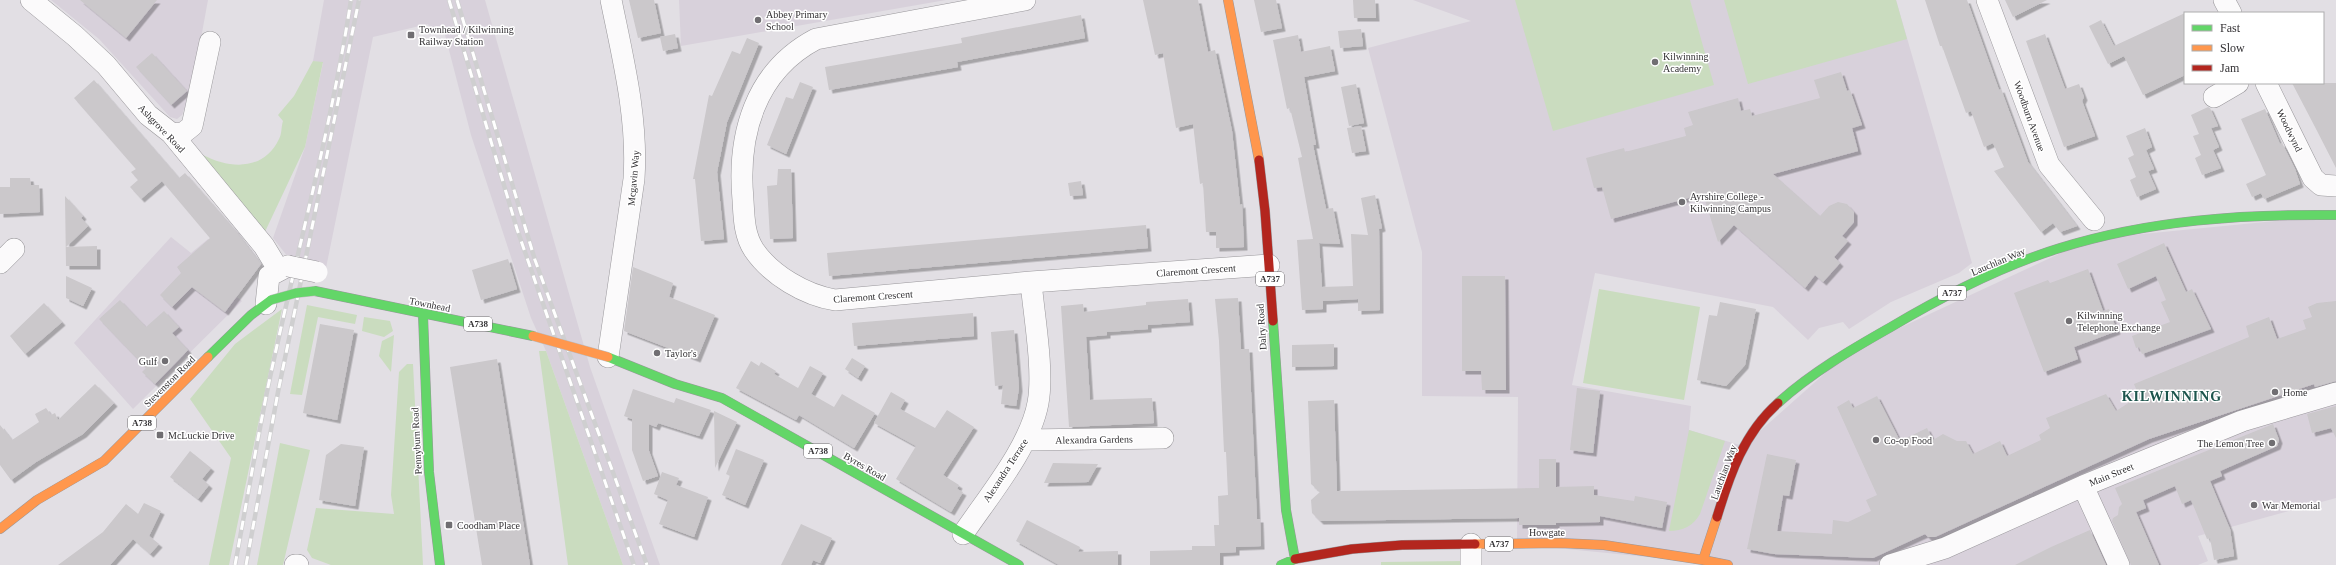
<svg xmlns="http://www.w3.org/2000/svg" width="2336" height="565" font-family="Georgia,serif">
	<style>
		.built { fill: #d8d1db }
		.green { fill: #cadcbf }
		.building { fill: #cbc8cb; filter: url(#shadow) }
		.lines { fill: none; stroke-linecap: round; stroke-linejoin: round }
		.street-casing { stroke: #99979b; stroke-width: 22 }
		.fast-casing { stroke: #99979b; stroke-width: 10 }
		.slow-casing { stroke: #99979b; stroke-width: 10 }
		.jam-casing { stroke: #99979b; stroke-width: 10 }
		.street { stroke: #fbfafb; stroke-width: 21 }
		.fast { stroke: #63d668; stroke-width: 9 }
		.slow { stroke: #ff974d; stroke-width: 9 }
		.jam { stroke: #b3261e; stroke-width: 9 }
		.rail-casing { stroke: #cfcfd0; stroke-width: 4.5 }
		.rail { stroke: #fff; stroke-width: 3; stroke-dasharray: 9; stroke-linecap: butt }
		.street-bridge-casing { stroke: #99979b; stroke-width: 22; stroke-linecap: butt }
		.fast-bridge-casing { stroke: #bdbbbe; stroke-width: 10; stroke-linecap: butt }
		.slow-bridge-casing { stroke: #bdbbbe; stroke-width: 10; stroke-linecap: butt }
		.street-bridge { stroke: #fbfafb; stroke-width: 21 }
		.fast-bridge { stroke: #63d668; stroke-width: 9 }
		.slow-bridge { stroke: #ff974d; stroke-width: 9 }
		.poi-dot { fill: #706e72; stroke: #fff; stroke-width: 1.5 }
		.labels { text-anchor: middle; stroke-width: 3; stroke-linejoin: round; paint-order: stroke }
		.shield { fill: #fff; stroke: #706f71; stroke-width: 1 }
		.shield-label { font-size: 9px; font-weight: bold; fill: #333134 }
		.poi-label { font-size: 10px; fill: #333134; stroke: #fff; text-anchor: start }
		.street-label { font-size: 10px; fill: #333134; stroke: #fff }
		.district-label { font-size: 14px; font-weight: bold; letter-spacing: 1px; fill: #1d554d; stroke: #fff }
	</style>
	<defs>
		<filter id="shadow"><feDropShadow dx="3.5" dy="3.5" stdDeviation="0" flood-color="#0004"/></filter>
	</defs>
	<rect width="100%" height="100%" fill="#e2dfe4"/>
	<path class="built" d="M51 0H208L192 87 182 115 177 119 170 117 99 39Z
		M324 0H485L590 367 660 565H623L546 351 531 318 471 135 443 27 430 29 428 24 373 37 326 268 288 257 273 238 305 147 323 63 313 61Z
		M679 0H946L681 46Z
		M1413 0H1896L1972 263 1959 273 1891 302 1849 329 1843 322 1819 328 1808 340 1773 307 1595 273 1572 385 1691 406 1689 430 1743 446 1850 351 2091 239 2336 215V498L2198 536 2208 561 2198 565H1728L1517 544 1518 397 1422 396V252L1368 48 1471 21Z
		M171 237 191 253 208 239 219 251 200 269 242 301 133 409 74 343Z"/>
	<path class="green" d="M1515 0H1690L1714 85 1553 131Z
		M1724 0H1896L1907 39 1748 84Z
		M313 61 323 62 305 147 263 236 203 155C230 169 264 171 279 139 282 134 281 127 283 121L278 115 294 96Z
		M1599 289 1700 307 1684 400 1583 383Z
		M307 305 357 315 355 324 318 317 302 395 290 394Z
		M282 309 229 565H209L231 458 190 399 235 344Z
		M364 317 390 321 393 331 384 337 362 331Z
		M394 335 391 372 379 356 382 341Z
		M539 351H546L623 565H568Z
		M407 364H413L423 565H331L312 558 307 550 316 508 394 514 391 495 399 372Z
		M1689 430 1725 441 1700 514C1693 526 1683 531 1669 531Z
		M280 443 310 450 283 565H257Z
		M1466 561V565H1381V562Z"/>
	<path class="building" d="M80 0H157L126 38Z
		M629 0H654L661 33 638 38Z
		M1143 0H1198L1208 52 1215 50 1232 131 1240 205 1242 204 1244 247 1216 248V232H1206L1203 183 1200 184 1193 124 1176 128 1163 53 1155 55Z
		M1254 0H1276L1282 28 1261 32Z
		M1353 0H1375L1376 18H1354Z
		M1925 0H1967L1999 90 2001 89 2028 162 2077 226 2060 232 2053 223 2041 232 1994 171 2004 167 1993 143 1984 147 1971 111 1966 113 1942 46H1940Z
		M2005 0H2047L2013 17Z
		M2185 13V75L2143 95 2124 56 2108 64 2089 26 2101 20 2114 46Z
		M1081 15 1085 38 957 62 958 67 829 90 825 67 962 43 961 38Z
		M1361 29 1363 46 1340 48 1338 31Z
		M675 34 678 48 663 51 660 37Z
		M2045 34 2065 89 2079 84 2084 97 2082 101 2095 136 2064 147 2026 41Z
		M1298 35 1301 52 1330 46 1335 71 1304 77 1316 145H1313L1326 209 1333 208 1340 244 1319 243 1322 287 1353 286 1351 234 1368 235 1361 198 1375 195 1382 228 1379 229 1380 310 1358 311V299L1323 301V309L1302 310 1297 240 1313 239 1298 158 1302 157 1290 108 1287 109 1273 40Z
		M747 38 759 43 727 122 717 172 724 239 701 241 695 179H693L709 95 712 96 732 51 740 54Z
		M152 53 187 91 171 105 136 67Z
		M1841 72 1847 91 1850 90 1862 125 1852 128 1858 151 1773 174 1820 216 1829 206 1838 202 1847 204 1854 212V222L1842 236 1848 241 1834 257 1840 263 1823 282 1815 275 1805 288 1734 225 1718 242 1703 194 1611 219 1602 187 1594 188 1586 158 1624 148 1625 152 1686 136 1684 128 1693 125 1688 112 1738 98 1741 111 1750 109 1752 116 1820 98 1814 80Z
		M94 80 179 178 185 173 235 230 261 264 225 312 192 287 172 307 160 295 181 273 177 267 210 238 162 181 141 199 130 187 138 180 131 172 136 169 74 98Z
		M800 82 813 87 786 154 767 145 786 97 793 99Z
		M2292 83H2336V168L2315 127Z
		M1356 84 1364 123 1349 126 1341 87Z
		M2208 107 2210 108 2218 126 2211 128 2219 147 2213 150 2221 168 2202 175 2195 158 2201 155 2193 136 2199 134 2191 115Z
		M2265 109 2280 144 2282 143 2295 169 2300 184 2264 199 2261 193 2252 197 2246 184 2266 175 2241 119Z
		M1361 126 1366 151 1352 153 1347 128Z
		M2145 128 2152 147 2146 150 2154 169 2148 171 2156 189 2137 197 2130 180 2136 177 2128 158 2134 155 2126 136Z
		M778 169H791L793 238 770 239 767 186 777 185Z
		M10 178H30L31 185H39L40 212 0 214V187H10Z
		M1081 181 1083 195 1070 196 1068 183Z
		M65 196 83 216 81 218 88 226 66 247 97 246V266H66Z
		M1146 225 1148 248 829 276 827 253Z
		M2164 243 2186 292 2192 289 2211 329 2142 354 2139 347 2136 348 2132 336 2170 322 2161 302 2166 300 2156 276 2128 289 2117 264Z
		M508 259 517 289 481 300 472 270Z
		M633 267 673 283 669 297 715 315 697 359 624 331Z
		M2088 269 2103 311 2109 309 2117 331 2074 347 2078 359 2044 372 2014 293 2048 280 2050 283Z
		M66 276 92 288 83 306 66 298Z
		M1462 276H1505L1506 390H1482L1481 371H1462Z
		M1238 298 1241 349H1249L1257 519H1260L1261 546 1236 547V552L1220 553V565H1150V551L1192 550V546H1215L1214 525H1219L1218 496 1228 495 1226 452H1224L1219 341 1215 299Z
		M1188 299 1190 322 1148 325V329L1107 332V335L1086 337 1090 400 1152 398 1154 423 1069 427 1061 306 1083 304 1084 312 1146 305V302Z
		M120 300 146 327 164 311 179 327 172 333 188 350 155 384 142 372 146 368 99 319Z
		M2336 301V381L2315 387 2314 384 2149 439 1935 537H1928L1925 534 1873 558 1774 554 1747 549 1767 454 1796 460 1789 496 1783 495 1777 531 1832 534 1833 520 1848 522 1871 511 1866 500 1877 495 1837 407 1849 400 1853 408 1877 396 1900 441 1927 428 1933 440 1943 434 1957 441H1966L1973 454 2000 441 2007 456 2041 440 2039 435 2050 428 2046 418 2106 394 2116 411 2139 396 2134 384 2249 337 2246 326 2269 317 2277 339 2306 329 2303 320 2312 317 2308 307 2317 303Z
		M1720 302 1756 309 1745 365 1726 386 1697 380 1709 315 1717 316Z
		M44 303 62 322 25 354 10 336Z
		M973 313 974 336 854 346 852 323Z
		M320 324 354 330 337 420 303 413Z
		M1014 330 1019 388 1016 406 1001 404 1003 385 995 386 991 332Z
		M1334 344V366L1292 367V345Z
		M852 358 865 366 858 378 845 369Z
		M497 359 530 565H482L450 367Z
		M751 361 759 366 761 362 776 371 774 374 798 388 810 366 823 373 811 394 834 407 842 394 875 413 854 448 799 415 796 420 736 388Z
		M95 384 114 403 83 434 36 462 11 480 0 465V425L12 440 39 422 35 414 46 408 51 415 55 413 58 420Z
		M1577 388 1600 391 1593 453 1570 450Z
		M633 389 674 403 676 398 711 410 699 436 658 423 656 427 649 424V451L658 476 643 481 632 450V419L624 416Z
		M891 392 905 400 900 409 935 428 947 410 974 427 943 475 959 485 957 489 963 492 951 512 896 479 916 446 874 423Z
		M1334 400 1337 491 1539 488V459H1556V487L1594 486V495L1634 501 1635 496 1667 502 1662 528 1600 516V522L1556 523V525H1519V518L1320 521 1312 513 1311 500 1320 492 1311 484 1308 401Z
		M2336 406V438L2331 428 2312 433 2307 414Z
		M714 411 737 422 715 468Z
		M2273 424 2279 440 2277 446 2220 471 2222 476 2210 481 2230 529 2234 556 2214 560 2210 538 2207 539 2191 500 2182 504 2175 486 2143 500 2146 508 2136 512 2159 565H2131L2112 521 2113 518 2118 515 2119 507 2122 504 2115 488Z
		M341 444 364 447 355 506 319 500 326 455Z
		M736 449 764 460 745 505 722 495 730 476 726 474Z
		M190 451 211 468 202 479 209 485 198 499 170 477Z
		M1053 463 1098 464 1088 482 1044 483Z
		M662 472 679 478 676 485 708 497 694 537 659 524 668 500 654 494Z
		M144 503 161 511 149 536 159 544 150 554 133 539 110 565H58L103 532 126 504 138 514Z
		M1027 520 1080 547 1078 552 1118 551V565H1059L1016 541Z
		M801 524 832 538 820 563 813 560 811 565H781Z
		M2090 530 2106 565H2015L2051 547Z"/>
	<g class="lines">
		<defs>
			<path id="street" d="M31 0 75 36 106 65 148 115 171 133 264 246 278 269
				M1025 0 816 39C755 71 737 135 743 200 744 217 744 235 754 250 771 275 805 295 835 300L1031 282 1269 265
				M1987 0 2049 165 2094 220
				M2224 0 2231 13
				M2266 83 2313 178 2321 185 2336 186
				M2214 97 2238 83
				M171 133 182 134 192 126 210 42
				M0 263 14 249
				M266 304 269 276 288 266
				M608 357 634 179C638 118 623 59 611 0
				M1026 440 1163 438
				M2083 486 2119 565
				M963 534C988 497 1030 447 1038 403 1044 371 1034 316 1031 282
				M1471 544V565
				M295 565H298
				M1890 565 1945 548 2083 486 2242 421 2336 393"/>
			<path id="fast" d="M315 291 533 336
				M423 315 429 472 440 565
				M1273 321 1286 510 1295 559 1281 565
				M208 357 251 315 271 300
				M608 357 675 384 722 398 1019 565
				M1778 403C1811 373 1852 349 1891 327 1945 295 2001 266 2060 248 2150 220 2243 214 2336 215"/>
			<path id="slow" d="M1228 0 1259 160
				M0 529 37 500 104 461 208 357
				M1475 544 1560 543 1604 545 1703 560 1717 517
				M1703 560 1728 565"/>
			<path id="jam" d="M1259 160 1265 211 1273 321
				M1717 517C1730 474 1744 433 1778 403
				M1295 559 1352 549 1402 545 1475 544"/>
		</defs>
		<use href="#street" class="street-casing"/>
		<use href="#fast" class="fast-casing"/>
		<use href="#slow" class="slow-casing"/>
		<use href="#jam" class="jam-casing"/>
		<use href="#street" class="street"/>
		<use href="#fast" class="fast"/>
		<use href="#slow" class="slow"/>
		<use href="#jam" class="jam"/>
		<defs>
			<path id="rail" d="M449 0 517 229 634 565
				M457 0 535 260 647 565
				M235 565C246 506 256 446 268 387 295 258 331 130 351 0
				M246 565 278 392 359 0"/>
		</defs>
		<use href="#rail" class="rail-casing"/>
		<use href="#rail" class="rail"/>
		<defs>
			<path id="street-bridge" d="M288 266 317 272"/>
			<path id="fast-bridge" d="M271 300 296 293 315 291"/>
			<path id="slow-bridge" d="M533 336 608 357"/>
		</defs>
		<use href="#street-bridge" class="street-bridge-casing"/>
		<use href="#fast-bridge" class="fast-bridge-casing"/>
		<use href="#slow-bridge" class="slow-bridge-casing"/>
		<use href="#street-bridge" class="street-bridge"/>
		<use href="#fast-bridge" class="fast-bridge"/>
		<use href="#slow-bridge" class="slow-bridge"/>
	</g>
	<g class="poi-dot">
		<circle cx="758" cy="20" r="4"/>
		<rect x="407" y="31" width="8" height="8" rx="2"/>
		<circle cx="1655" cy="62" r="4"/>
		<circle cx="1682" cy="202" r="4"/>
		<circle cx="2069" cy="321" r="4"/>
		<circle cx="657" cy="353" r="4"/>
		<circle cx="165" cy="361" r="4"/>
		<circle cx="2275" cy="392" r="4"/>
		<rect x="156" y="431" width="8" height="8" rx="2"/>
		<circle cx="1876" cy="440" r="4"/>
		<circle cx="2272" cy="443" r="4"/>
		<circle cx="2254" cy="505" r="4"/>
		<rect x="445" y="521" width="8" height="8" rx="2"/>
	</g>
	<g class="labels">
		<g class="shield">
			<rect x="1256" y="272" width="28" height="14" rx="3"/>
			<rect x="1938" y="286" width="28" height="14" rx="3"/>
			<rect x="464" y="317" width="28" height="14" rx="3"/>
			<rect x="128" y="416" width="28" height="14" rx="3"/>
			<rect x="804" y="444" width="28" height="14" rx="3"/>
			<rect x="1485" y="537" width="28" height="14" rx="3"/>
		</g>
		<g class="shield-label">
			<text x="1270" y="282">A737</text>
			<text x="1952" y="296">A737</text>
			<text x="478" y="327">A738</text>
			<text x="142" y="426">A738</text>
			<text x="818" y="454">A738</text>
			<text x="1499" y="547">A737</text>
		</g>
		<g class="poi-label">
			<text x="766" y="18">Abbey Primary<tspan x="766" dy="12">School</tspan></text>
			<text x="419" y="33">Townhead / Kilwinning<tspan x="419" dy="12">Railway Station</tspan></text>
			<text x="1663" y="60">Kilwinning<tspan x="1663" dy="12">Academy</tspan></text>
			<text x="1690" y="200">Ayrshire College -<tspan x="1690" dy="12">Kilwinning Campus</tspan></text>
			<text x="2077" y="319">Kilwinning<tspan x="2077" dy="12">Telephone Exchange</tspan></text>
			<text x="665" y="357">Taylor's</text>
			<text x="157" y="365" text-anchor="end">Gulf</text>
			<text x="2283" y="396">Home</text>
			<text x="168" y="439">McLuckie Drive</text>
			<text x="1884" y="444">Co-op Food</text>
			<text x="2264" y="447" text-anchor="end">The Lemon Tree</text>
			<text x="2262" y="509">War Memorial</text>
			<text x="457" y="529">Coodham Place</text>
		</g>
		<g class="street-label">
			<text transform="translate(2030 116) rotate(70)" y="4">Woodburn Avenue</text>
			<text transform="translate(162 128) rotate(46)" y="4">Ashgrove Road</text>
			<text transform="translate(2290 130) rotate(64)" y="4">Woodwynd</text>
			<text transform="translate(633 178) rotate(-85)" y="4">Mcgavin Way</text>
			<text transform="translate(1998 261) rotate(-23)" y="4">Lauchlan Way</text>
			<text transform="translate(1196 270) rotate(-4)" y="4">Claremont Crescent</text>
			<text transform="translate(873 296) rotate(-4)" y="4">Claremont Crescent</text>
			<text transform="translate(430 304) rotate(11)" y="4">Townhead</text>
			<text transform="translate(1261 327) rotate(-94)" y="4">Dalry Road</text>
			<text transform="translate(169 381) rotate(-45)" y="4">Stevenston Road</text>
			<text transform="translate(1094 439) rotate(-1)" y="4">Alexandra Gardens</text>
			<text transform="translate(416 441) rotate(-93)" y="4">Pennyburn Road</text>
			<text transform="translate(865 466) rotate(30)" y="4">Byres Road</text>
			<text transform="translate(1005 470) rotate(-57)" y="4">Alexandra Terrace</text>
			<text transform="translate(1723 472) rotate(-70)" y="4">Lauchlan Way</text>
			<text transform="translate(2111 474) rotate(-22)" y="4">Main Street</text>
			<text x="1547" y="536">Howgate</text>
		</g>
		<g class="district-label">
			<text x="2172" y="401">KILWINNING</text>
		</g>
	</g>
	<rect x="2184" y="12" width="140" height="72" fill="#ffffff" stroke="#adadae"/>
	<rect x="2192" y="25" width="20" height="6" fill="#63d668" stroke="#adadae"/>
	<text x="2220" y="32" font-size="12" fill="#333134">Fast</text>
	<rect x="2192" y="45" width="20" height="6" fill="#ff974d" stroke="#adadae"/>
	<text x="2220" y="52" font-size="12" fill="#333134">Slow</text>
	<rect x="2192" y="65" width="20" height="6" fill="#b3261e" stroke="#adadae"/>
	<text x="2220" y="72" font-size="12" fill="#333134">Jam</text>
</svg>
